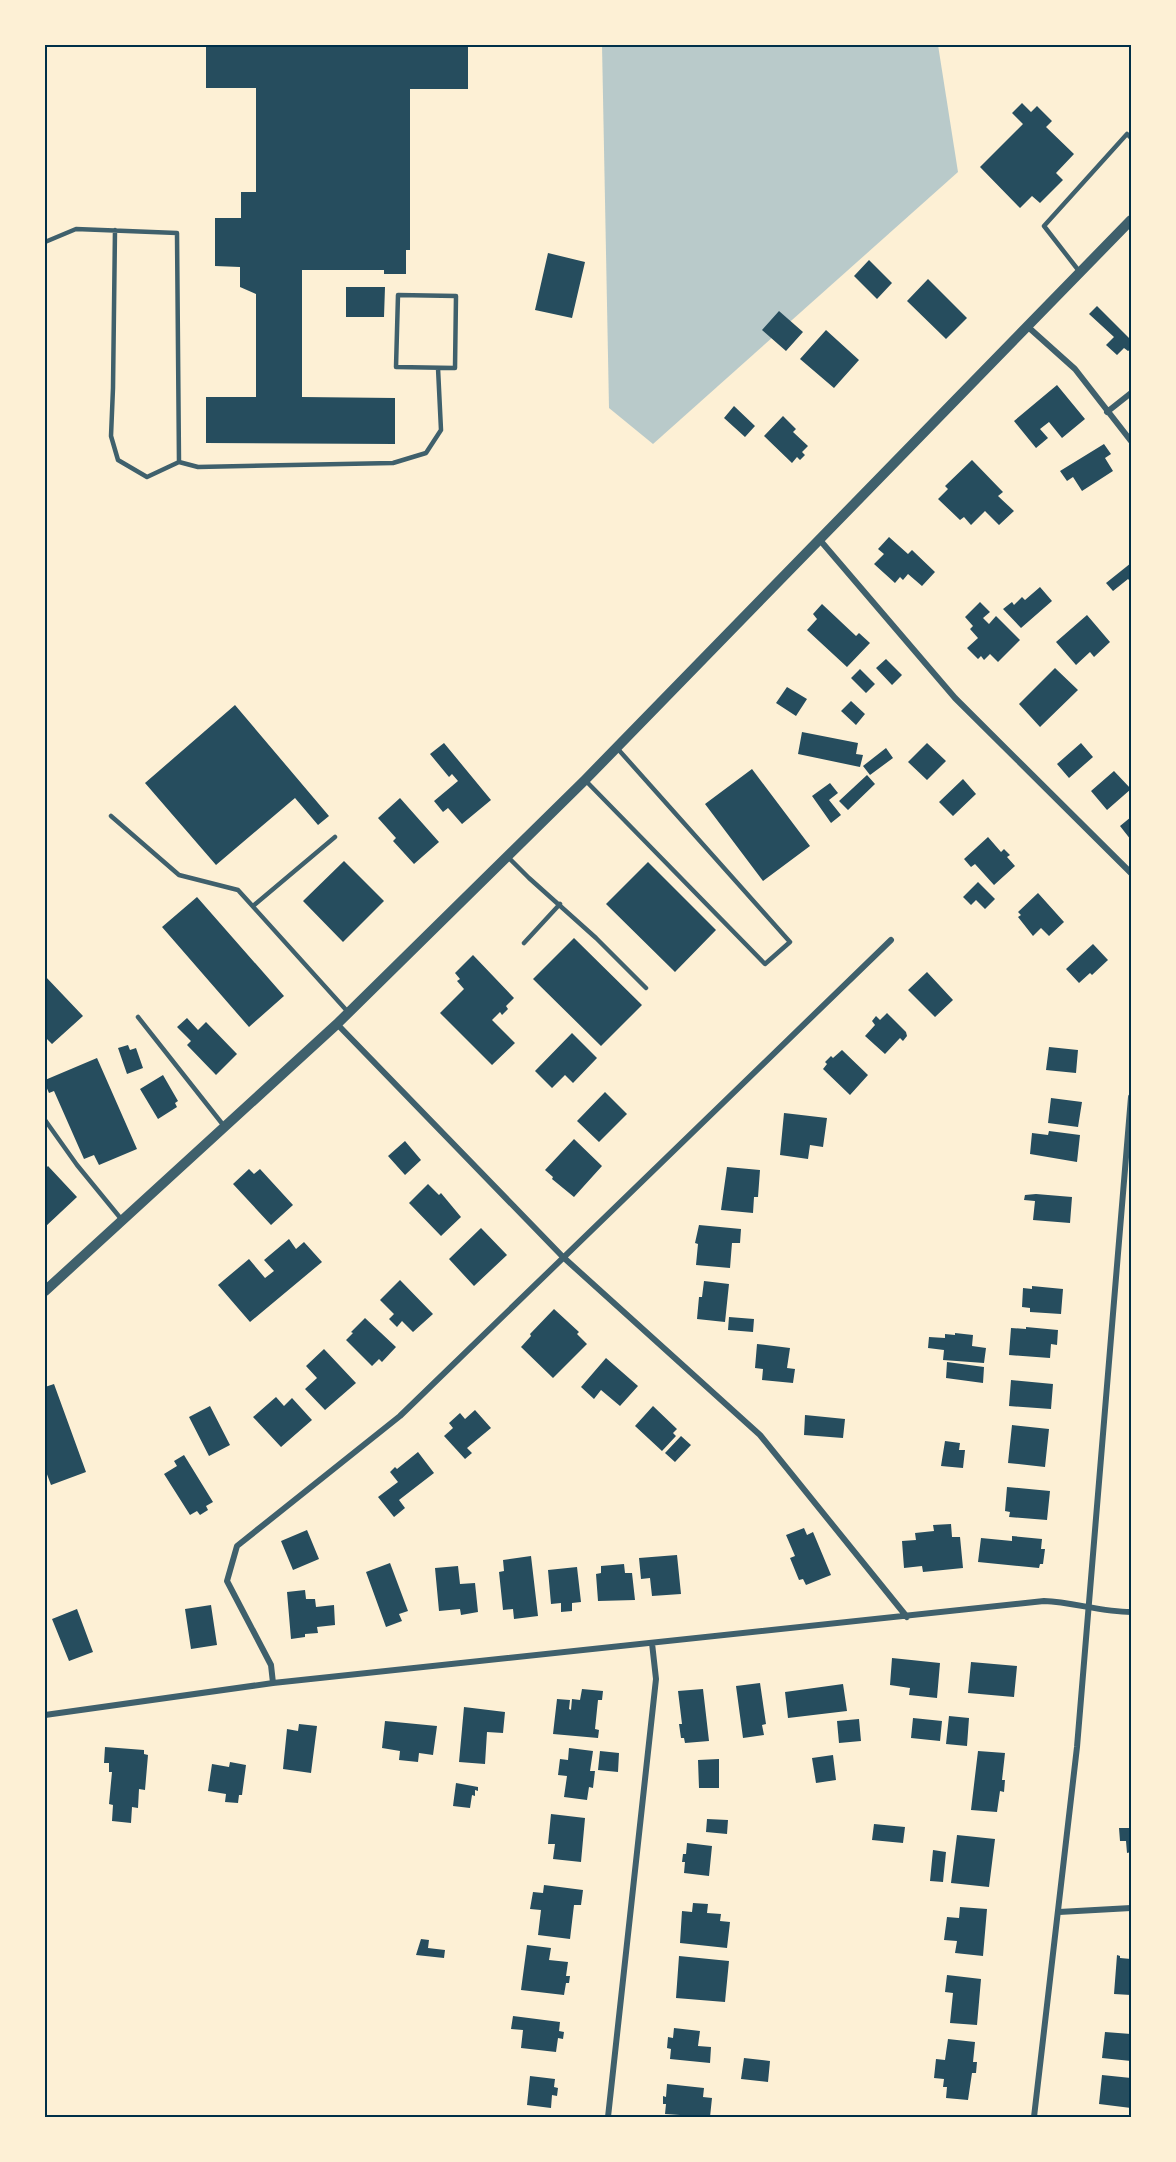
<svg xmlns="http://www.w3.org/2000/svg" width="1176" height="2162" font-family="'Alegreya Sans',sans-serif">
	<style>
		.green { fill: #b9caca }
		.building { fill: #264d5e }
		.lines { fill: none; stroke-linecap: round; stroke-linejoin: round }
		.service { stroke: #3f606c; stroke-width: 4.5 }
		.minor { stroke: #3f606c; stroke-width: 6 }
		.tertiary { stroke: #3f606c; stroke-width: 10 }
		.neatline { fill: none; stroke: #003049; stroke-width: 2 }
	</style>
	<rect width="100%" height="100%" fill="#fdf0d5"/>
	<path class="green" d="M602 45H938L958 172 653 444 609 408Z"/>
	<path class="building" d="M206 45H468V89H410V250H406V274H384V270H302V397L395 398V444L206 443V397H256V294L240 287V267L215 266V218H241V192H256V88H206Z
		M1022 103 1031 112 1037 106 1052 121 1046 127 1074 154 1056 173 1063 180 1040 203 1032 196 1020 208 980 167 1023 124 1012 113Z
		M548 253 585 262 572 318 535 310Z
		M869 260 892 283 877 299 854 276Z
		M928 279 967 318 946 339 907 301Z
		M346 287H385L384 317H346Z
		M1097 306 1131 340V349L1128 351 1124 348 1117 355 1106 345 1114 337 1089 314Z
		M779 311 803 332 786 351 762 330Z
		M826 330 859 360 834 388 800 359Z
		M1057 385 1085 419 1062 438 1049 422 1040 429 1048 438 1036 448 1014 421Z
		M734 406 755 426 745 437 724 418Z
		M783 416 796 429 793 432 808 446 802 452 805 455 800 460 797 457 792 463 764 436Z
		M1104 444 1111 454 1105 458 1113 471 1082 491 1073 477 1067 481 1060 471Z
		M972 460 1003 492 998 496 1014 511 999 525 985 511 971 525 964 517 960 520 938 499 948 489 945 486Z
		M889 537 908 554 912 550 935 572 922 586 908 574 903 580 900 577 895 583 874 564 884 554 878 549Z
		M1131 563V582L1128 579 1113 591 1106 583Z
		M1040 587 1052 601 1021 628 1003 609 1012 602 1014 605 1022 597 1025 600Z
		M980 602 990 612 983 618 989 624 996 616 1020 640 998 662 990 654 984 660 981 656 978 659 967 648 978 638 970 629 973 626 965 617Z
		M822 604 856 636 859 633 870 643 847 667 807 630 817 619 813 614Z
		M1087 615 1110 642 1094 657 1090 652 1076 665 1056 642Z
		M886 659 902 675 892 685 876 668Z
		M1055 668 1078 690 1040 727 1019 704Z
		M860 669 875 684 866 693 851 678Z
		M787 687 807 699 796 716 776 703Z
		M851 701 865 714 856 725 841 711Z
		M235 705 329 816 318 825 295 798 216 865 145 783Z
		M802 732 858 743 856 754 863 755 860 767 798 754Z
		M444 743 491 800 462 824 448 808 443 812 434 801 458 781 452 774 449 777 430 754Z
		M927 743 946 761 927 780 908 762Z
		M1081 743 1093 757 1069 778 1057 764Z
		M886 748 893 758 870 775 863 766Z
		M752 769 810 846 763 881 705 804Z
		M1114 771 1131 789 1107 810 1091 791Z
		M867 775 875 784 848 810 839 801Z
		M963 779 976 794 953 816 939 802Z
		M830 783 838 793 829 800 841 815 831 823 812 796Z
		M400 798 439 842 414 864 393 841 396 838 378 818Z
		M1131 817V840L1120 826Z
		M988 837 1001 852 1004 849 1010 855 1007 857 1015 866 994 885 975 864 971 867 964 859Z
		M344 861 384 901 343 942 303 901Z
		M648 862 716 930 675 972 606 904Z
		M978 882 995 899 985 909 976 900 971 905 963 897Z
		M1038 893 1064 922 1049 936 1041 928 1033 936 1018 917 1021 915 1018 912Z
		M197 897 284 996 249 1027 162 927Z
		M574 938 642 1005 601 1046 533 979Z
		M1093 944 1108 960 1092 975 1090 973 1079 983 1066 969Z
		M473 955 514 998 506 1006 508 1009 502 1015 500 1012 492 1020 515 1043 492 1065 440 1013 464 989 457 981 460 979 455 973Z
		M927 972 953 1000 935 1017 908 990Z
		M45 976 83 1016 52 1044 45 1037Z
		M887 1013 906 1032 907 1036 903 1041 900 1038 885 1054 865 1036 875 1025 872 1021 876 1016 880 1020Z
		M187 1018 198 1030 206 1022 237 1054 216 1075 187 1045 191 1041 177 1027Z
		M572 1033 597 1058 573 1083 565 1075 552 1088 535 1071Z
		M128 1045 130 1050 136 1048 143 1068 127 1074 118 1048Z
		M1049 1047 1078 1050 1076 1073 1046 1070Z
		M842 1050 868 1075 850 1095 823 1069 827 1064 825 1062 831 1056 833 1058Z
		M97 1058 137 1149 99 1165 94 1155 84 1159 54 1091 49 1093 45 1084V1080Z
		M163 1075 178 1101 175 1103 177 1107 158 1119 140 1089Z
		M605 1092 627 1114 599 1142 577 1121Z
		M1051 1098 1082 1102 1078 1127 1048 1123Z
		M784 1113 827 1118 823 1147 810 1145 808 1159 780 1155Z
		M1049 1131 1080 1135 1077 1162 1030 1154 1032 1133 1048 1135Z
		M574 1139 602 1166 574 1197 552 1179 553 1177 545 1170Z
		M405 1141 421 1160 405 1175 388 1156Z
		M48 1166 77 1197 45 1227V1169Z
		M727 1167 760 1170 758 1197H754L753 1213 721 1210Z
		M249 1169 254 1174 260 1169 293 1205 271 1225 233 1184Z
		M428 1184 439 1195 441 1193 461 1217 441 1236 409 1203Z
		M1036 1194 1072 1197 1070 1223 1033 1220 1035 1201 1024 1200 1025 1195Z
		M699 1225 741 1229 740 1243H732L730 1268 696 1265 698 1244 695 1243Z
		M481 1228 507 1255 474 1286 449 1259Z
		M289 1239 296 1249 304 1242 322 1262 250 1322 218 1285 249 1259 265 1278 274 1271 264 1260Z
		M400 1280 433 1314 413 1332 402 1321 397 1327 389 1319 394 1314 380 1300Z
		M704 1281 729 1284 725 1322 697 1319 699 1297H702Z
		M1032 1286 1063 1289 1061 1314 1030 1312V1308L1022 1307 1023 1288 1032 1289Z
		M554 1309 579 1332 577 1334 587 1344 553 1378 521 1347 531 1336 530 1334Z
		M729 1317 754 1319 753 1332 728 1330Z
		M365 1318 396 1347 382 1362 379 1359 372 1366 346 1340 353 1333 351 1332Z
		M1026 1327 1058 1330 1057 1345 1051 1344 1050 1358 1009 1355 1011 1328 1026 1329Z
		M955 1333 973 1335 972 1346 986 1348 984 1363 943 1360 944 1350 928 1348 929 1337 945 1338V1334L955 1335Z
		M757 1344 790 1348 787 1368 795 1369 793 1383 762 1380 763 1369 755 1368Z
		M324 1349 356 1383 325 1410 305 1389 317 1378 306 1366Z
		M606 1358 638 1386 620 1406 601 1390 594 1399 581 1387Z
		M947 1362 984 1367 983 1383 946 1378Z
		M1011 1380 1053 1384 1051 1409 1009 1406Z
		M54 1384 86 1472 51 1485 45 1469V1387Z
		M276 1397 284 1406 292 1398 312 1420 281 1447 253 1417Z
		M210 1406 230 1445 209 1456 189 1417Z
		M653 1406 677 1429 673 1433 676 1436 662 1451 635 1426Z
		M475 1410 491 1428 467 1448 472 1453 465 1459 444 1436 453 1428 449 1423 460 1413 465 1419Z
		M805 1415 845 1419 843 1438 804 1435Z
		M1012 1425 1049 1429 1045 1467 1008 1463Z
		M681 1436 691 1445 675 1462 665 1453Z
		M945 1441 960 1443 959 1450H965L963 1468 941 1466Z
		M418 1452 434 1473 399 1500 405 1508 394 1517 378 1497 398 1482 390 1472 395 1467 397 1469Z
		M184 1455 213 1502 206 1506 208 1510 200 1515 197 1511 190 1515 164 1474 177 1466 174 1461Z
		M1007 1487 1050 1491 1047 1520 1009 1517 1010 1512 1005 1511Z
		M951 1524 952 1537H960L963 1568 923 1572 922 1566 904 1568 902 1541 916 1540 915 1533 934 1531 933 1525Z
		M804 1528 807 1535 813 1532 831 1575 806 1585 803 1579 799 1580 790 1558 795 1556 786 1535Z
		M307 1530 319 1559 293 1570 281 1541Z
		M1012 1536 1042 1539 1041 1549H1045L1043 1564H1040L1039 1568 978 1562 981 1538 1012 1541Z
		M677 1555 681 1594 652 1596 650 1578 641 1579 639 1558Z
		M531 1556 538 1616 514 1619 513 1609 503 1610 499 1572 504 1571 503 1560Z
		M390 1563 408 1611 399 1614 402 1621 386 1627 366 1572Z
		M624 1564 625 1573H632L635 1600 598 1601 596 1574 601 1573V1566Z
		M458 1566 460 1584 475 1583 478 1612 461 1615 460 1609 439 1611 435 1568Z
		M577 1567 581 1602 572 1603V1611L561 1612V1603L551 1604 548 1570Z
		M305 1590 306 1599H315L316 1607 334 1605 335 1625 317 1627 318 1633 305 1634V1637L291 1639 287 1592Z
		M211 1605 217 1645 191 1649 185 1609Z
		M77 1609 93 1652 69 1661 52 1619Z
		M892 1658 940 1663 937 1698 909 1695 910 1688 890 1685Z
		M971 1662 1017 1666 1014 1697 968 1693Z
		M760 1683 766 1724 762 1725 764 1735 743 1738 736 1686Z
		M843 1684 847 1711 788 1718 785 1692Z
		M582 1689 603 1691 602 1700H598L595 1729 599 1730 598 1738 553 1734 557 1699 570 1700 569 1709 571 1710 572 1699 580 1700Z
		M703 1689 709 1741 685 1743 684 1738H681L679 1724H682L678 1691Z
		M464 1707 505 1712 503 1733 487 1732 485 1764 459 1762Z
		M949 1716 969 1718 967 1746 946 1744Z
		M913 1718 942 1721 940 1741 911 1738Z
		M859 1719 861 1741 839 1743 837 1721Z
		M385 1721 437 1726 433 1755 419 1753 418 1762 399 1760 400 1751 382 1748Z
		M299 1724 317 1726 311 1773 283 1769 287 1729 298 1731Z
		M105 1747 144 1750V1754L148 1755 145 1790 139 1789 138 1808 132 1807 131 1823 112 1821 113 1805 109 1804 112 1772H109V1763H104Z
		M569 1748 593 1751 590 1771H595L593 1788 589 1787 587 1800 564 1797 567 1776 558 1775 560 1759 568 1760Z
		M600 1751 619 1753 618 1772 598 1770Z
		M978 1751 1005 1753 1002 1780H1005L1004 1792 1000 1791 997 1812 971 1810Z
		M833 1755 836 1780 816 1783 812 1758Z
		M719 1759V1788H699L698 1760Z
		M230 1762 246 1765 242 1795H239L238 1803 225 1802 226 1794 208 1791 212 1764 229 1767Z
		M456 1783 478 1787V1791L475 1790V1796L472 1795 470 1808 453 1806Z
		M551 1814 585 1818 581 1862 553 1859 555 1844H548Z
		M707 1819 728 1820 727 1834 706 1832Z
		M874 1824 905 1827 903 1843 872 1840Z
		M1119 1828H1131V1852L1127 1853 1126 1841H1120Z
		M957 1835 995 1839 989 1887 951 1883Z
		M687 1843 712 1846 709 1876 684 1873 685 1862H682L683 1854H686Z
		M933 1850 946 1852 943 1882 930 1881Z
		M544 1885 583 1890 581 1905H574L570 1939 538 1935 541 1910 530 1909 533 1892 543 1893Z
		M693 1903 708 1904 707 1913 721 1914 720 1921 730 1922 727 1948 680 1943 682 1911 692 1912Z
		M960 1907 987 1909 983 1956 955 1953 957 1941 944 1940 947 1917 959 1918Z
		M421 1939 429 1940 428 1948 445 1950 444 1958 416 1955Z
		M527 1945 551 1948 549 1960 568 1962 566 1976H570L569 1983H566L564 1995 521 1990Z
		M1117 1955 1120 1956V1958L1131 1959V1995L1114 1994Z
		M679 1956 729 1961 725 2002 676 1998Z
		M947 1975 981 1979 977 2025 950 2023 953 1993 945 1992Z
		M513 2016 560 2022 559 2031 564 2032 563 2039 558 2038 556 2052 521 2048 523 2030 511 2029Z
		M674 2028 700 2031 698 2046 711 2047 710 2063 670 2059 671 2049 667 2048 668 2037 673 2038Z
		M1105 2032 1131 2034V2061L1102 2058Z
		M948 2039 975 2042 973 2062H977L976 2073H972L968 2100 946 2098 947 2087H943L944 2079 934 2078 936 2059 945 2060Z
		M744 2058 770 2061 768 2082 741 2079Z
		M1102 2075 1131 2078V2108L1099 2104Z
		M530 2076 555 2079 554 2087 558 2088 557 2096 552 2095 551 2108 527 2105Z
		M667 2084 704 2088 703 2097 712 2098 710 2117 665 2114 666 2104H663V2096L666 2097Z"/>
	<g class="lines">
		<path class="service" d="M115 230 113 388 111 436 118 460 147 477 179 462 198 467 393 463 426 453 441 430 438 368
			M45 242 76 229 177 233 179 462
			M1079 271 1044 226 1127 134 1131 138
			M398 295 456 296 455 368 396 367Z
			M585 780 765 964 790 942 617 748
			M111 816 179 875 238 890 348 1012
			M507 856 529 878 596 938 646 988
			M253 906 335 837
			M524 943 560 904
			M138 1017 224 1126
			M45 1120 77 1165 122 1220"/>
		<path class="minor" d="M1027 326 1075 369 1131 441
			M1107 412 1131 393
			M819 539 955 698 1131 873
			M337 1024 563 1257 760 1435 907 1617
			M273 1683 271 1665 227 1581 237 1546 400 1416 891 940
			M45 1715 273 1683 1044 1601C1073 1602 1101 1612 1131 1612
			M1059 1912 1131 1908
			M608 2117 656 1679 652 1643
			M1034 2117 1077 1747 1131 1097"/>
		<path class="tertiary" d="M45 1291 337 1024 585 780 1131 220"/>
	</g>
	<rect width="1176" height="2162" fill="none" stroke="#fdf0d5" stroke-width="93"/>
	<rect x="46" y="46" width="1084" height="2070" class="neatline"/>
</svg>
